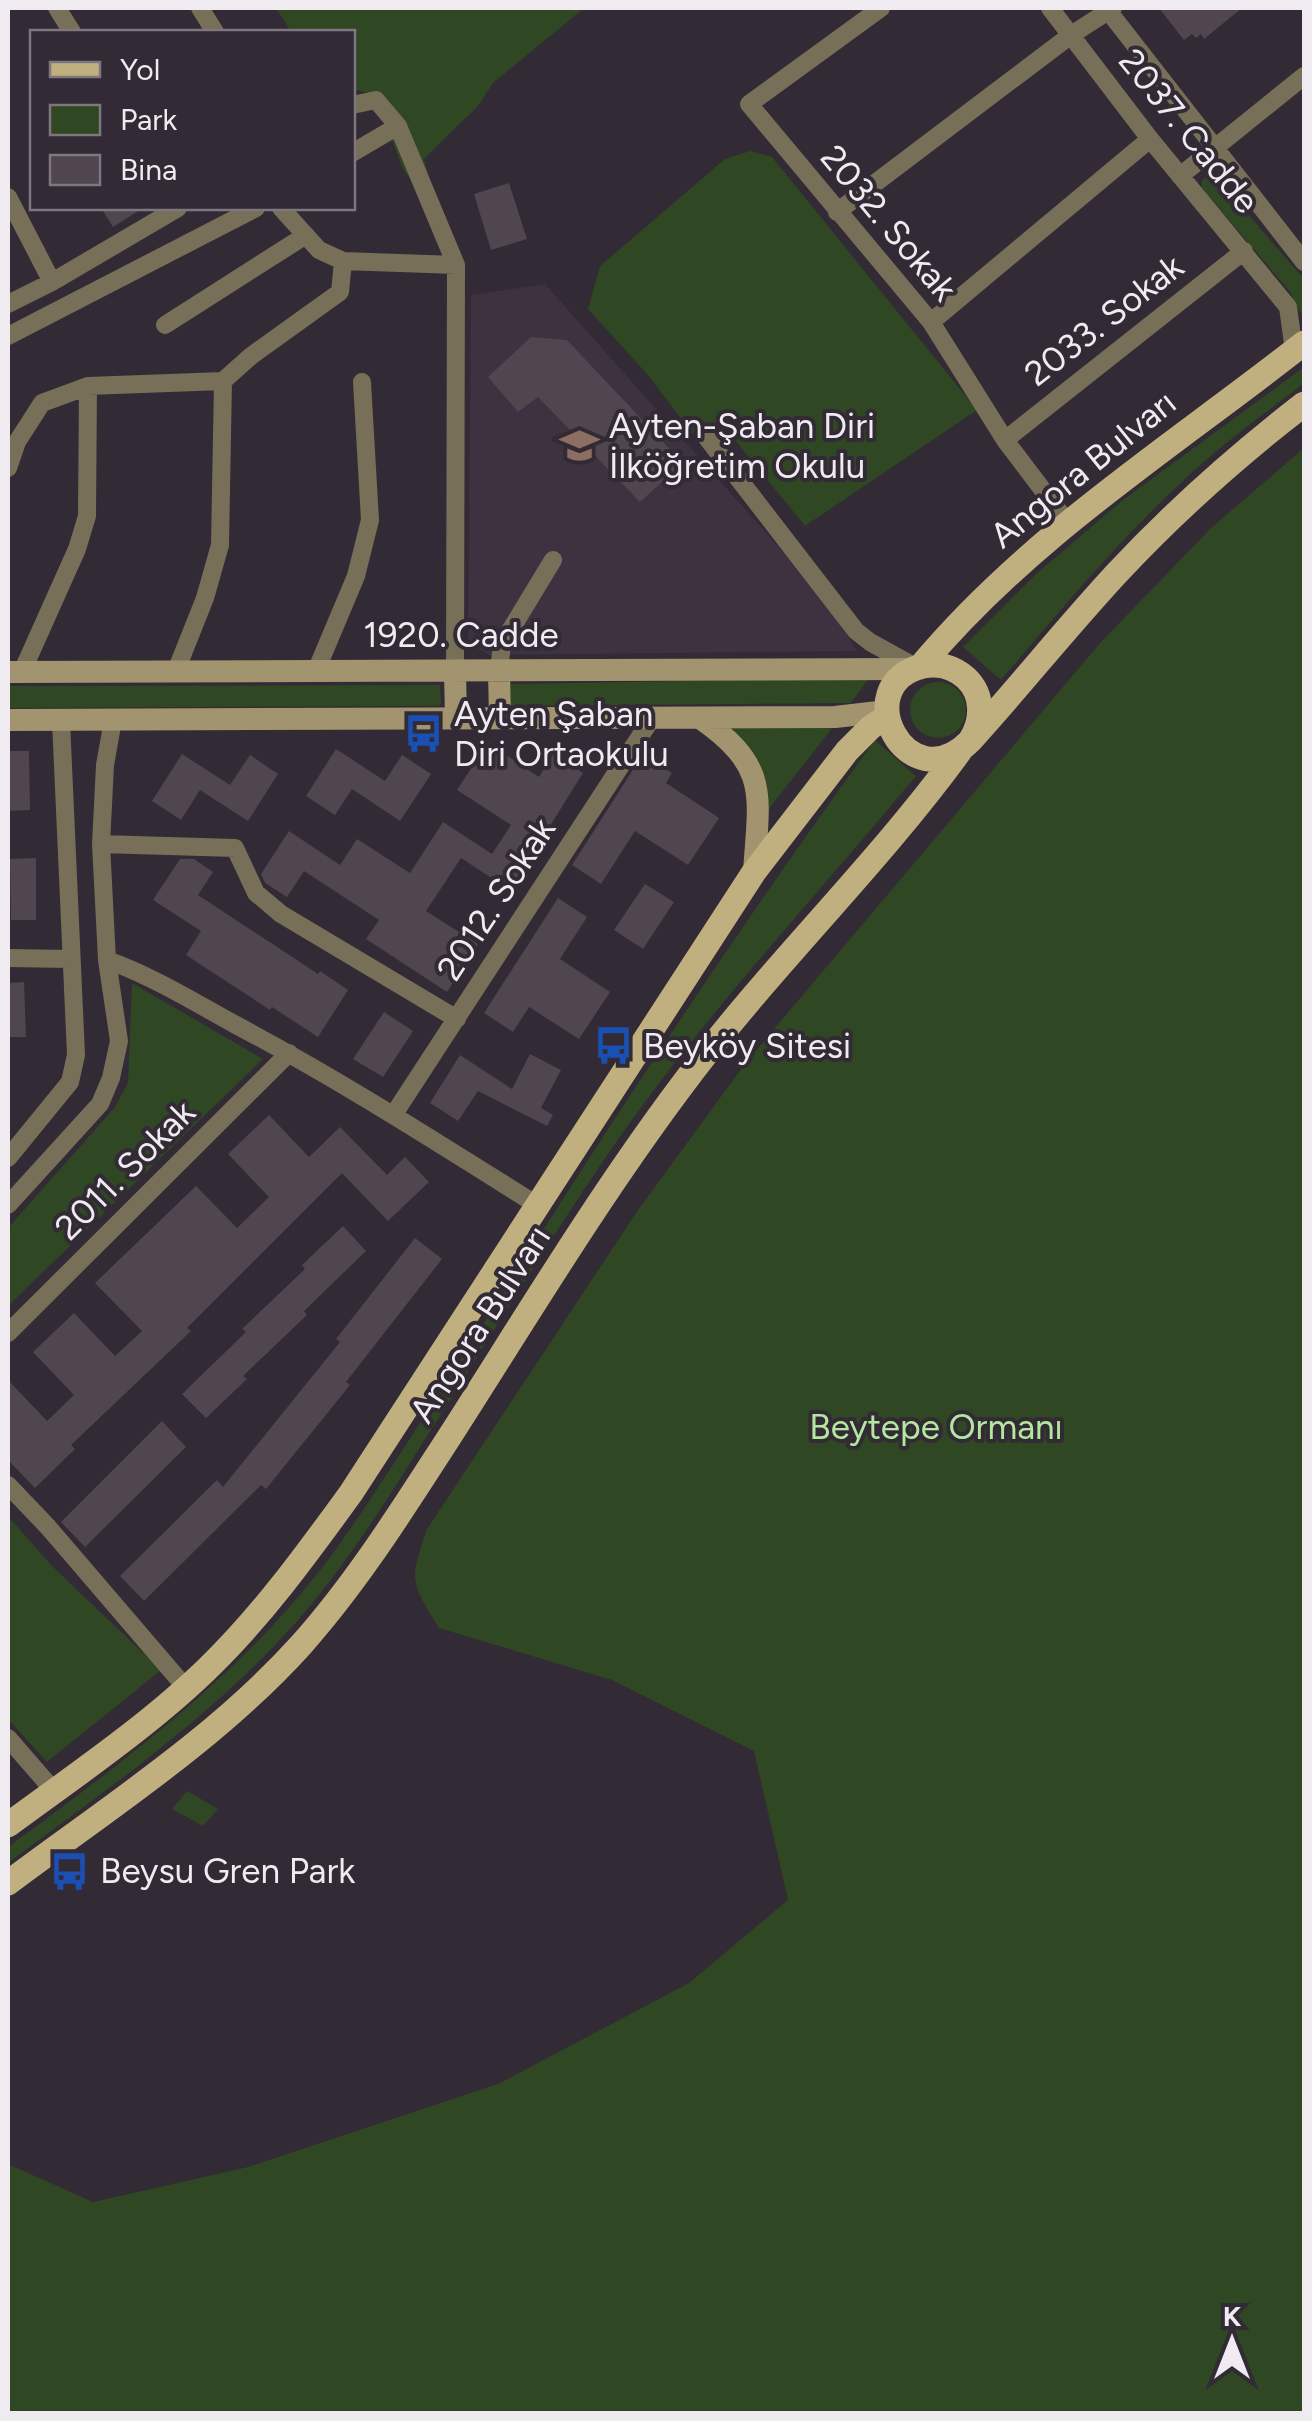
<svg xmlns="http://www.w3.org/2000/svg" width="1312" height="2421" font-family="Figtree,sans-serif">
	<style>
		.built { fill: #3e3240 }
		.green { fill: #2f4723 }
		.building { fill: #4f4650 }
		.lines { fill: none; stroke-linecap: round; stroke-linejoin: round }
		.street { stroke: #776f58; stroke-width: 18 }
		.secondary { stroke: #a1946e; stroke-width: 22 }
		.primary { stroke: #c1b07f; stroke-width: 25 }
		.labels { text-anchor: middle; stroke-width: 8; stroke-linejoin: round; paint-order: stroke }
		.street-label { font-size: 35px; fill: #f0eaf1; stroke: #322a34 }
		.poi-label { font-size: 35px; fill: #f0eaf1; stroke: #322a34; text-anchor: start }
		.park-label { font-size: 35px; fill: #b4e79e; stroke: #322a34 }
	</style>
	<rect width="100%" height="100%" fill="#322a34"/>
	<path class="built" d="M545 284 823 597 857 651 489 655 468 643 471 295Z"/>
	<path class="green" d="M276 8H584L493 83 478 106 424 159 428 174 419 183H413L403 169 375 95 353 89 352 32H291Z
		M750 151 772 157 977 410 805 526 721 423 697 439 647 374 588 309 600 266 725 159Z
		M1208 174 1214 175 1304 279V312L1301 314 1290 292 1202 188V181Z
		M1304 367V383C1263 415 1221 445 1184 480 1117 542 1060 611 1001 680L963 647 1036 574 1123 500Z
		M1304 448V2413H8V2164L93 2202 248 2167 498 2084 689 1983 788 1900 754 1751 612 1680 439 1628C410 1581 409 1581 427 1529L638 1210 747 1061 1101 642 1211 528Z
		M869 678 851 703 508 706V684Z
		M910 710a28 28 0 1 1 56 0a28 28 0 1 1-56 0Z
		M440 685 441 704 438 706 8 708V686Z
		M734 726 833 727 768 810C767 776 760 753 733 731Z
		M875 740 916 776C817 896 708 1011 619 1138 553 1233 493 1333 431 1430 388 1498 345 1568 292 1627 209 1719 106 1790 8 1863V1847C111 1771 214 1695 298 1597 339 1550 373 1495 407 1443 449 1377 491 1312 533 1246 642 1074 755 905 875 740Z
		M132 983 263 1059 8 1306V1228L115 1107 128 1083Z
		M8 1516 51 1565 161 1670 47 1762 8 1719Z
		M187 1791 218 1809 203 1826 172 1809Z"/>
	<path class="building" d="M1159 8H1242L1204 39 1201 34 1196 38 1192 34 1184 40Z
		M509 183 527 239 491 250 474 194Z
		M101 208H143L113 227Z
		M531 337 567 340 683 463 640 502 538 397 518 412 488 377Z
		M488 743 539 777 554 753 583 773 510 890 461 858 426 911 478 944 447 992 366 939 379 920 304 871 287 897 265 883 261 874 289 831 340 865 357 839 410 873 443 822 492 854 511 825 457 790Z
		M336 749 385 781 402 755 431 774 400 821 352 789 335 815 306 796Z
		M8 751H29L30 810 8 811Z
		M182 754 230 785 250 755 278 774 248 821 200 790 181 820 152 801Z
		M643 754 672 773 666 783 719 818 688 865 635 831 601 884 572 865Z
		M36 858V920H11L10 859Z
		M180 859H194L213 872 198 895 318 974 320 971 348 990 318 1037 272 1007 270 1010 186 955 201 931 153 900Z
		M645 884 674 902 643 949 614 930Z
		M558 898 587 917 560 959 610 992 579 1039 529 1007 513 1032 484 1013Z
		M24 982 26 1037H8V983Z
		M384 1012 413 1031 383 1077 353 1059Z
		M530 1054 561 1070 541 1108 553 1115 547 1126 478 1091 458 1121 430 1103 460 1055 512 1089Z
		M269 1115 309 1157 340 1127 387 1175 405 1157 429 1182 388 1221 342 1173 187 1328 191 1331 71 1445 75 1449 35 1488 8 1460V1380L47 1421 74 1395 33 1352 74 1313 115 1356 142 1331 95 1283 196 1186 237 1228 269 1197 228 1154Z
		M343 1226 366 1251 304 1311 307 1315 243 1376 247 1379 206 1418 182 1394 246 1332 242 1329 305 1269 302 1265Z
		M415 1238 442 1259 346 1382 350 1385 266 1489 261 1485 144 1601 120 1576 217 1480 223 1487 340 1342 336 1339Z
		M162 1421 186 1447 85 1547 61 1522Z"/>
	<g class="lines">
		<path class="street" d="M57 8 72 32
			M200 8 215 32
			M881 8 749 104 931 322 1005 440 1067 522
			M1050 8 1150 139 1288 307 1294 351
			M1106 8 1304 262
			M352 153 398 126
			M1180 176 1304 76
			M8 197 52 282
			M281 208 319 250 343 261 456 265 398 126 376 100 352 105
			M837 212 1071 35 1113 8
			M8 304 52 282 178 208
			M931 322 1150 139
			M165 325 306 235
			M8 336 256 208
			M707 438 856 631 870 642 917 668
			M1005 440 1244 251
			M8 468 17 442 42 403 88 386 223 381 251 356 340 292 343 261
			M176 671 205 598 220 545 223 381
			M316 671 356 576 370 520 362 382
			M455 671 456 265
			M499 671 502 644 553 560
			M22 672 77 549 87 516 88 386
			M101 844 235 848 256 893 281 914 457 1019
			M8 958 71 959
			M107 960C152 976 194 1002 236 1025 340 1080 438 1143 537 1205
			M394 1114 652 718
			M8 1158 70 1082 76 1055 61 721
			M8 1205 100 1104 111 1078 119 1041 107 960 101 844 105 765 113 720
			M8 1333 289 1053
			M8 1485 48 1527 186 1688
			M8 1738 54 1791"/>
		<path class="secondary" d="M455 671 456 718
			M499 671 500 718
			M8 672 915 669
			M700 718C770 767 759 794 754 872
			M8 720 835 717 887 711"/>
		<path class="primary" d="M920 667C1029 536 1172 447 1304 343
			M970 741C983 721 984 695 966 678 954 667 938 663 923 666 846 684 907 804 970 741 1020 686 1066 628 1117 573 1174 512 1238 455 1304 404
			M8 1825C73 1777 147 1727 206 1670 261 1617 306 1555 351 1493L754 872 847 751 871 727 887 717
			M8 1883C108 1808 216 1739 301 1645 358 1581 404 1507 450 1436 525 1319 597 1199 680 1088 767 970 874 869 960 751"/>
	</g>
	<defs>
		<symbol id="school-bare" viewBox="-9 -9 18 18"><path d="M0-5L7-2L0 1L-7-2ZM-4 1L0 2.5L4 1V4Q0 6-4 4Z" fill="#8d6e63" stroke="#322a34" stroke-width="2.5" paint-order="stroke"/></symbol>
		<symbol id="bus-bare" viewBox="-9 -9 18 18"><path d="M-5-6H5V4H4V6H2V4H-2V6H-4V4H-5ZM-3.5-4V0h7V-4ZM-3.5 1.2v1.5H-2V1.2ZM2 1.2v1.5H3.5V1.2Z" fill="#1a4fb4" stroke="#322a34" stroke-width="2.5" paint-order="stroke"/></symbol>
	</defs>
	<g fill-rule="evenodd">
		<use href="#school-bare" x="552" y="418" width="55" height="55"/>
		<use href="#bus-bare" x="396" y="706" width="55" height="55"/>
		<use href="#bus-bare" x="586" y="1018" width="55" height="55"/>
		<use href="#bus-bare" x="42" y="1844" width="55" height="55"/>
	</g>
	<g class="labels">
		<g class="street-label">
			<text transform="translate(1189 131) rotate(51)" y="12">2037. Cadde</text>
			<text transform="translate(889 223) rotate(50)" y="12">2032. Sokak</text>
			<text transform="translate(1104 320) rotate(-38)" y="12">2033. Sokak</text>
			<text transform="translate(1083 469) rotate(-39)" y="12">Angora Bulvarı</text>
			<text x="461" y="647">1920. Cadde</text>
			<text transform="translate(496 899) rotate(-57)" y="12">2012. Sokak</text>
			<text transform="translate(125 1170) rotate(-45)" y="12">2011. Sokak</text>
			<text transform="translate(480 1324) rotate(-57)" y="12">Angora Bulvarı</text>
		</g>
		<g class="poi-label">
			<text x="609" y="438">Ayten-Şaban Diri<tspan x="609" dy="40">İlköğretim Okulu</tspan></text>
			<text x="454" y="726">Ayten Şaban<tspan x="454" dy="40">Diri Ortaokulu</tspan></text>
			<text x="643" y="1058">Beyköy Sitesi</text>
			<text x="100" y="1883">Beysu Gren Park</text>
		</g>
		<g class="park-label">
			<text x="936" y="1439">Beytepe Ormanı</text>
		</g>
	</g>
	<rect width="1312" height="2421" fill="none" stroke="#f0eaf1" stroke-width="20"/>
	<rect x="30" y="30" width="325" height="180" fill="#322a34" stroke="#7e7780" stroke-width="2.5"/>
	<rect x="50" y="62" width="50" height="15" fill="#c1b07f" stroke="#7e7780" stroke-width="2.5"/>
	<text x="120" y="80" font-size="30" fill="#f0eaf1">Yol</text>
	<rect x="50" y="105" width="50" height="30" fill="#2f4723" stroke="#7e7780" stroke-width="2.5"/>
	<text x="120" y="130" font-size="30" fill="#f0eaf1">Park</text>
	<rect x="50" y="155" width="50" height="30" fill="#4f4650" stroke="#7e7780" stroke-width="2.5"/>
	<text x="120" y="180" font-size="30" fill="#f0eaf1">Bina</text>
	<g transform="translate(1232 2341)" stroke="#322a34" stroke-width="8" paint-order="stroke">
	<path d="M0-8L18 38L0 25L-18 38Z" fill="#f0eaf1"/>
	<text y="-15" font-size="28" font-weight="bold" text-anchor="middle" fill="#f0eaf1">K</text>
	</g>
</svg>
